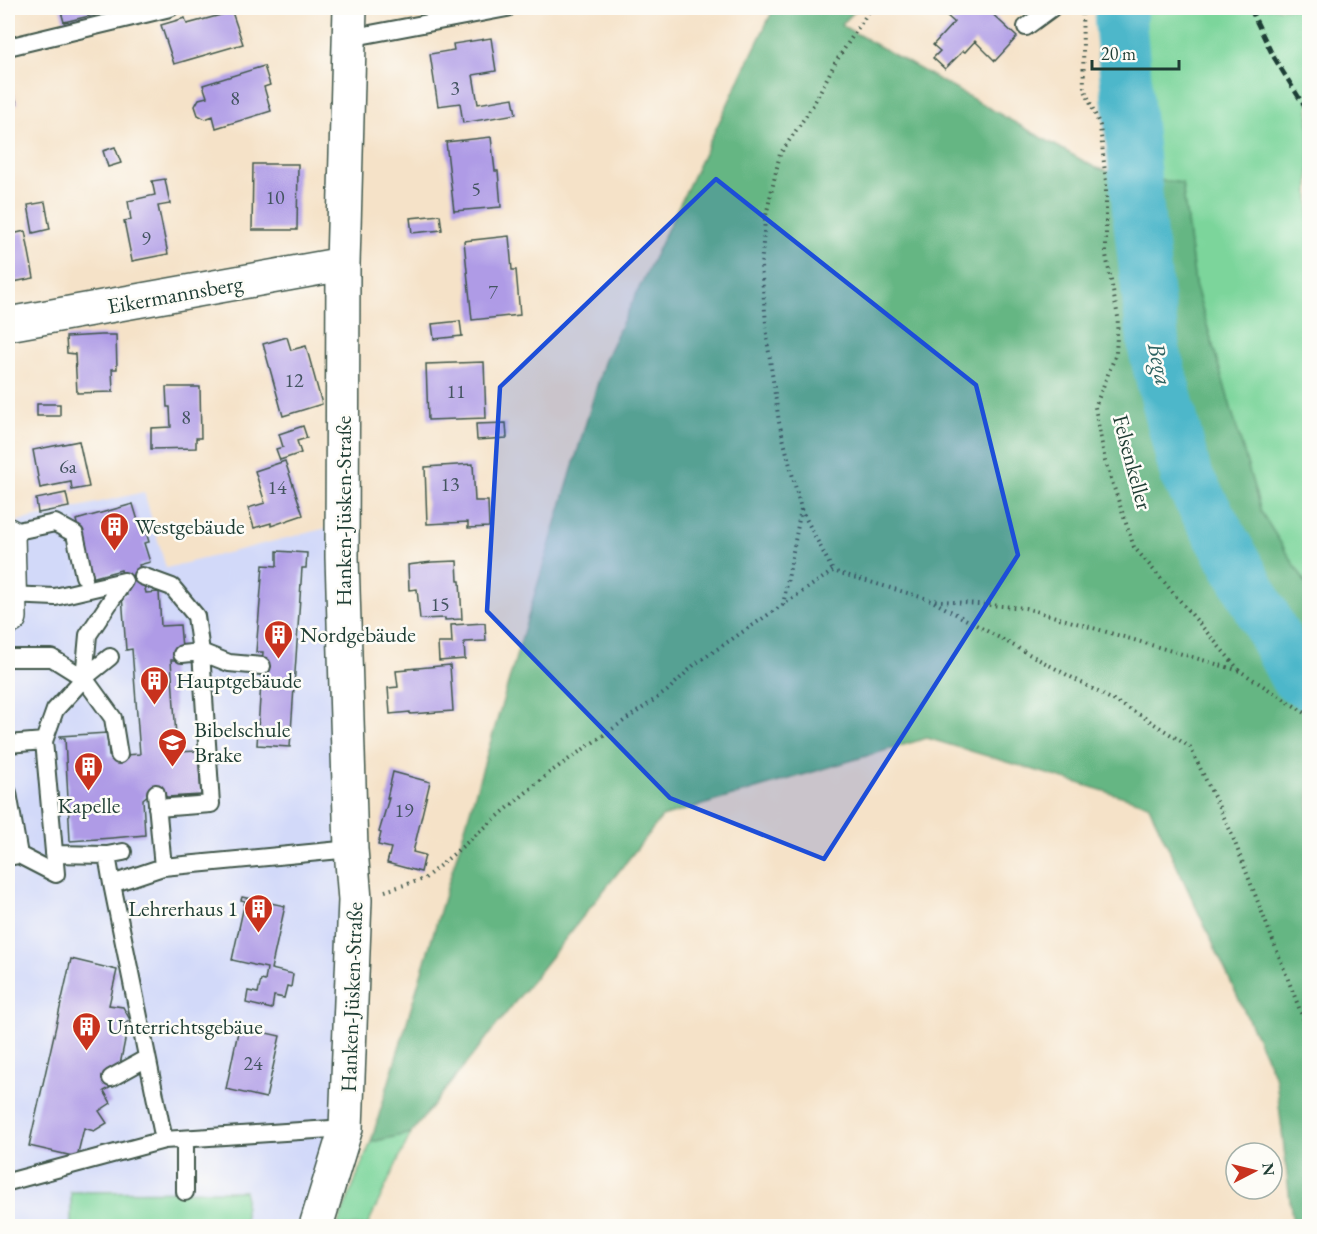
<svg xmlns="http://www.w3.org/2000/svg" width="1317" height="1234" font-family="'EB Garamond',serif">
	<style>
		.built { fill: #d2d9f9 }
		.green { fill: #7cd59b; stroke: #4e8968; stroke-width: 1.5 }
		.forest { fill: #65b683; stroke: #427a5c; stroke-width: 1.5 }
		.lines { fill: none; stroke-linecap: round; stroke-linejoin: round }
		.river { stroke: #4db7ca; stroke-width: 52 }
		.building { fill: #af9be6 }
		.lane-casing { stroke: #3f564a; stroke-width: 20 }
		.street-casing { stroke: #3f564a; stroke-width: 36 }
		.path { stroke: #3f564a; stroke-width: 4; stroke-dasharray: 1.5 4.5; stroke-linecap: butt }
		.lane { stroke: #fff; stroke-width: 16 }
		.street { stroke: #fff; stroke-width: 33 }
		.rail { stroke: #1f3d34; stroke-width: 4.5; stroke-dasharray: 9 4.5; stroke-linecap: butt }
		.marked { fill: #1d4ed8; fill-opacity: 0.2; stroke: #1d4ed8; stroke-width: 4.5; stroke-linejoin: round }
		.labels { text-anchor: middle; stroke-width: 5; stroke-linejoin: round; paint-order: stroke }
		.number-label { font-size: 20px; fill: #435460 }
		.street-label { font-size: 22px; fill: #1f3d34; stroke: #fdfcf7 }
		.poi-label { font-size: 22px; fill: #1f3d34; stroke: #fdfcf7; text-anchor: start }
		.water-label { font-size: 24px; font-style: italic; fill: #2d6261; stroke: #fdfcf7 }
	</style>
	<rect width="100%" height="100%" fill="#fdfcf7"/>
	<filter id="ink" filterUnits="userSpaceOnUse"><feTurbulence type="fractalNoise" baseFrequency=".0167" numOctaves="2"/><feDisplacementMap in="SourceGraphic" scale="12" xChannelSelector="R" yChannelSelector="G"/><feConvolveMatrix kernelMatrix="1 2 1 2 8 2 1 2 1" color-interpolation-filters="sRGB"/></filter>
	<filter id="wash" filterUnits="userSpaceOnUse"><feTurbulence type="fractalNoise" baseFrequency=".008" numOctaves="4" result="noise"/><feDisplacementMap in="SourceGraphic" scale="24" xChannelSelector="R" yChannelSelector="G"/><feGaussianBlur stdDeviation="1.35" result="paint"/><feColorMatrix in="noise" values="0 0 0 0 0 0 0 0 0 0 0 0 0 0 0 0 0 1.4 0 .05"/><feComposite in="paint" operator="in"/></filter>
	<g filter="url(#wash)">
		<rect width="100%" height="100%" fill="#f5e2c8"/>
		<path class="built" d="M144 492 166 568 331 527 343 925 338 1122 305 1226H8V610L21 607 18 521Z"/>
		<path class="green" d="M1139 8H1309V588L1261 512 1195 284 1182 183 1122 176Z
			M411 1133 367 1226H337L371 1142Z
			M245 1191V1226H71V1192Z"/>
		<path class="forest" d="M774 8H858L841 25 1094 167 1122 176 1182 183 1195 284 1261 512 1309 588V1226H1293L1276 1079 1148 804 927 738 662 817 411 1133 371 1142 605 359Z"/>
		<g class="lines">
			<path class="river" d="M1122 8 1120 20 1139 219 1154 349 1186 475 1248 585 1295 676 1310 685"/>
		</g>
		<g id="blocks">
			<path class="building" d="M60 8H109L110 11 64 22Z
				M938 8H986L1017 37 995 61 975 41 965 52 963 51 945 69 933 58 940 51 933 45 954 22Z
				M232 12 243 44 174 64 161 25 185 18 187 24Z
				M491 38 496 71 473 75 478 104 513 98 516 114 463 123 460 103 438 106 430 54 454 50 453 44Z
				M264 66 270 85 264 87 271 111 216 128 213 116 205 119 198 115 195 106 199 99 207 97 203 85Z
				M8 76 17 104 8 107Z
				M491 137 495 171H498L501 207 454 211 446 142Z
				M115 147 121 163 108 167 103 151Z
				M253 164H298L297 230H252Z
				M165 179 170 204 158 206 168 254 132 261 124 221 131 220 128 201 155 195 152 181Z
				M45 202 50 229 33 233 28 205Z
				M440 215 442 230 412 233 410 218Z
				M25 231 34 278 8 283V235Z
				M509 236 512 270H516L520 315 472 320 464 241Z
				M460 321 462 336 434 339 432 324Z
				M101 335H116L117 369H112L113 392 77 393 75 354 67 353 66 337Z
				M287 337 291 350 306 346 322 404 283 416 263 344Z
				M484 362 486 418 428 420 426 364Z
				M166 387H200L201 438H196V448L151 449V428L171 427 170 407H167Z
				M37 404H60V416H37Z
				M506 423 507 438 477 440 476 424Z
				M303 426 307 438 297 441 301 453 280 460 276 449 283 447 279 434Z
				M79 441 89 487 72 490 71 482 40 488 33 450Z
				M285 461 303 515 271 526V523L254 528 248 508 265 503 255 471Z
				M473 464 475 501H488L489 527 468 528V522L427 524 425 467Z
				M66 493 69 507 38 513 36 499Z
				M133 504 139 524 143 522 149 542 144 543 150 562 139 565 146 593 159 592 161 626 180 625 183 660H171L177 752 198 751 201 795 167 797 162 793 149 794 143 799 145 835 112 838 70 841 65 738H60V736L107 733 109 756 140 754 132 649 126 650 122 595H127L121 570 91 578 76 520Z
				M277 551 307 553 306 568H302L290 747 257 745 263 652H256L263 565 277 566Z
				M457 561 458 581H460L462 619 445 620V618L420 619 417 589 409 590 408 565 432 562Z
				M485 623 486 641 464 642 465 659 439 661 438 643H452L451 625Z
				M450 665 453 711 410 714V712L390 714 388 688 398 687 396 671 407 670V669Z
				M393 772 430 782 413 852 425 855 421 872 387 863 391 848 378 845 381 833 379 832 389 798H387Z
				M242 897 285 906 271 969 293 974 291 987 287 986 284 998 274 996 272 1009 246 1003 248 991 258 993 261 980 265 981 267 968 232 960 245 901 241 900Z
				M71 959 117 970 109 1005 123 1007 130 1020 119 1028 125 1040 120 1065 115 1085 104 1091 111 1103 99 1111 107 1123 94 1131 84 1128 77 1157 29 1146Z
				M239 1027 280 1036 266 1098 226 1089Z"/>
		</g>
	</g>
	<g filter="url(#ink)">
		<use href="#blocks" fill-opacity="0" stroke="#3f564a" stroke-width="1.5"/>
		<g class="lines">
			<defs>
				<path id="lane" d="M1026 27 1052 8
					M349 38 507 8
					M8 47 170 8
					M8 533 55 523 75 534 84 576
					M142 576 172 587 196 616 201 652 211 804 157 808
					M10 595 55 597 124 581
					M182 654 201 652 229 663 262 666
					M110 657 84 678 88 635 124 581
					M8 658H52L84 678 113 718 119 755
					M8 744 44 741
					M8 793 19 855
					M156 793 163 867
					M54 854 107 855 112 884
					M107 855 123 852
					M8 857 19 855 56 874 44 741 55 710 84 678
					M111 1078 147 1058
					M346 1128 164 1140 112 884 163 867 351 849
					M185 1139V1192
					M8 1182 164 1140"/>
				<path id="street" d="M8 324 343 264
					M8 535 10 617
					M316 1226 346 1128 355 900 351 849 342 557 343 264 350 8"/>
			</defs>
			<use href="#lane" class="lane-casing"/>
			<use href="#street" class="street-casing"/>
			<path class="path" d="M1082 8 1084 88 1100 126 1106 182V255L1118 317 1116 354 1095 407 1105 461 1134 547 1240 671 1310 716
				M1300 8 1310 24
				M801 509 833 571
				M934 602 1142 716 1190 747 1230 830 1310 1036
				M783 605 801 509 779 422 768 346 761 266 765 220 780 154 812 107 835 63 871 8
				M385 891 424 879 549 773 667 691 695 664 833 571 931 600 1025 608 1240 671"/>
			<use href="#lane" class="lane"/>
			<use href="#street" class="street"/>
			<path class="rail" d="M1250 8 1273 56 1310 115"/>
		</g>
	</g>
	<path class="marked" d="M716 179 976 385 1018 555 824 859 670 798 487 611 500 387Z"/>
	<defs>
		<symbol id="building-pin" viewBox="-11 -11 22 30"><path d="M0 17L-7.5 6A9.5 9.5 0 1 1 7.5 6Z" fill="#c8321e" stroke="#fdfcf7"/><path d="M-4-6H4V6H1V3H-1V6H-4ZM-2.5-4.3h1.7v1.8h-1.7ZM.8-4.3h1.7v1.8H.8ZM-2.5-1h1.7V.8h-1.7ZM.8-1h1.7V.8H.8Z" fill="#fff"/></symbol>
		<symbol id="university-pin" viewBox="-11 -11 22 30"><path d="M0 17L-7.5 6A9.5 9.5 0 1 1 7.5 6Z" fill="#c8321e" stroke="#fdfcf7"/><path d="M0-5L7-2L0 1L-7-2ZM-4 1L0 2.5L4 1V4Q0 6-4 4Z" fill="#fff"/></symbol>
	</defs>
	<g fill-rule="evenodd">
		<use href="#building-pin" x="98" y="510" width="33" height="45"/>
		<use href="#building-pin" x="262" y="618" width="33" height="45"/>
		<use href="#building-pin" x="138" y="664" width="33" height="45"/>
		<use href="#university-pin" x="156" y="726" width="33" height="45"/>
		<use href="#building-pin" x="72" y="750" width="33" height="45"/>
		<use href="#building-pin" x="242" y="892" width="33" height="45"/>
		<use href="#building-pin" x="70" y="1010" width="33" height="45"/>
	</g>
	<g class="labels">
		<g class="number-label">
			<text x="455" y="95">3</text>
			<text x="235" y="105">8</text>
			<text x="476" y="196">5</text>
			<text x="275" y="204">10</text>
			<text x="146" y="245">9</text>
			<text x="493" y="299">7</text>
			<text x="294" y="387">12</text>
			<text x="456" y="398">11</text>
			<text x="186" y="424">8</text>
			<text x="68" y="473">6a</text>
			<text x="450" y="491">13</text>
			<text x="277" y="494">14</text>
			<text x="440" y="611">15</text>
			<text x="404" y="817">19</text>
			<text x="253" y="1070">24</text>
		</g>
		<g class="street-label">
			<text transform="translate(175 294) rotate(-10)" y="8">Eikermannsberg</text>
			<text transform="translate(1133 462) rotate(75)" y="8">Felsenkeller</text>
			<text transform="translate(343 511) rotate(-90)" y="8">Hanken-Jüsken-Straße</text>
			<text transform="translate(351 997) rotate(-88)" y="8">Hanken-Jüsken-Straße</text>
		</g>
		<g class="poi-label">
			<text x="135" y="534">Westgebäude</text>
			<text x="300" y="642">Nordgebäude</text>
			<text x="176" y="688">Hauptgebäude</text>
			<text x="194" y="737">Bibelschule<tspan x="194" dy="25">Brake</tspan></text>
			<text x="89" y="813" text-anchor="middle">Kapelle</text>
			<text x="238" y="916" text-anchor="end">Lehrerhaus 1</text>
			<text x="107" y="1034">Unterrichtsgebäue</text>
		</g>
		<g class="water-label">
			<text transform="translate(1160 364) rotate(78)" y="8">Bega</text>
		</g>
	</g>
	<rect width="1317" height="1234" fill="none" stroke="#fdfcf7" stroke-width="30"/>
	<g transform="translate(1254 1171) rotate(83)"><circle r="28" fill="#fdfcf7" stroke="#a4b0a9" stroke-width="1.5"/>
	<path d="M0-4.5L10 22L0 15L-10 22Z" fill="#c8321e"/>
	<text y="-9" font-size="16" font-weight="bold" text-anchor="middle" fill="#1f3d34">N</text>
	</g>
	<path d="M1092 60v9h87v-9" fill="none" stroke="#1f3d34" stroke-width="3"/>
	<text x="1101" y="60" font-size="18" fill="#1f3d34" stroke="#fdfcf7" stroke-width="4.5" paint-order="stroke">20 m</text>
</svg>
